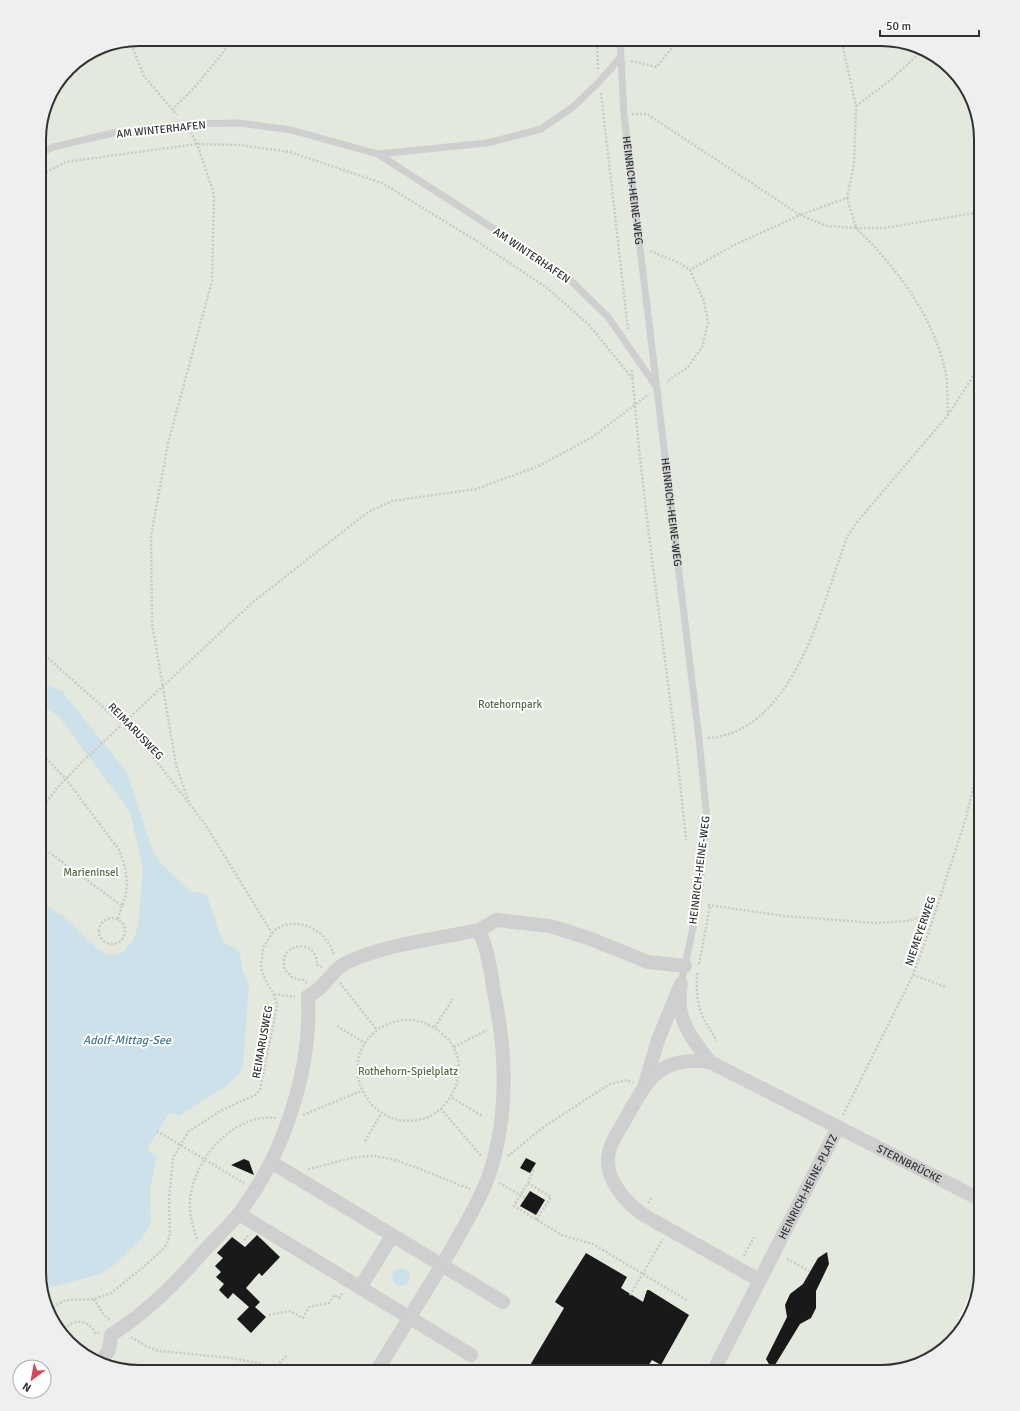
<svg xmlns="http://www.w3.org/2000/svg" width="1020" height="1411" font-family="Signika,sans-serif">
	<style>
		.green { fill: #e3e9dc }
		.water { fill: #cde1ea }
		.building { fill: #191919 }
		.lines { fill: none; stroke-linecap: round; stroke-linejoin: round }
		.path { stroke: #c9c9c9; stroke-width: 2.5; stroke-dasharray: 2 2; stroke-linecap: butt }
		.lane { stroke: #cfcfcf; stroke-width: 7 }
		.street { stroke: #cfcfcf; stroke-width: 14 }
		.labels { text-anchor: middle; stroke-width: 4; stroke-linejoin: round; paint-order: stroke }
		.street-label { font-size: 11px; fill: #323232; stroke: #fff }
		.park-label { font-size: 11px; fill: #586c42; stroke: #fff }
		.water-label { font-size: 12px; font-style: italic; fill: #457890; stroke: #fff }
		.rim { fill: none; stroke: #323232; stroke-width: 2 }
	</style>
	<rect width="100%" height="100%" fill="#fff"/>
	<path class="green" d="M139 39H887L931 52 968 89 981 139V1270L949 1341 931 1359 881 1372H133L89 1359 52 1322 39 1272V132L49 94 73 64 101 47Z"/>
	<path class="water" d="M39 682 61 690 127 772 153 852 162 864 191 892 201 893 207 896 221 937 225 943 235 948 240 954 243 972 249 984 243 1066C238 1085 196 1102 180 1116L171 1113 168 1115 148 1147 149 1151 157 1157 150 1188 151 1223 143 1237 114 1265 101 1274 44 1289 39 1272V901L62 915 99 950 108 955 118 954 124 951 134 939 138 926 143 869 130 812 60 718 39 702Z
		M392 1277a9 9 0 1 1 18 0a9 9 0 1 1-18 0Z"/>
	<path class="building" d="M526 1158 536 1163 530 1173 520 1168Z
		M244 1159 249 1161 254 1175 231 1165Z
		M530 1191 545 1200 536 1215 520 1206Z
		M257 1235 280 1257 262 1276 259 1273 246 1288 260 1302 255 1307 266 1317 251 1333 237 1319 249 1307 233 1293 228 1299 219 1290 224 1284 216 1277 221 1272 215 1266 223 1258 217 1253 232 1237 245 1247Z
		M827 1252 829 1264 816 1291V1308L811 1318 800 1324 775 1365 769 1364 766 1359 787 1317 785 1305 790 1294 803 1284 818 1258Z
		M586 1253 627 1277 621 1288 643 1302 647 1290H649L689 1315 661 1365 652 1360 644 1372H526L564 1308 555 1302Z"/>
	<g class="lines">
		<path class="path" d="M597 39 598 69
			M841 39 856 106 854 164 847 198
			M130 41 144 76 177 115
			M631 61 656 67 680 39
			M601 93 628 329
			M856 106 888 82 923 50
			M172 110 194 88 234 39
			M632 114H647L800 215 847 198 856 228 827 226 800 215 734 245 690 270
			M39 176 66 162 197 144 240 145 290 152 382 183 472 238 546 287 589 325 633 379
			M856 228H884L981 212
			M650 251 677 262 690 270 704 301 708 323 702 347 688 367 666 382
			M632 370C644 527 671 683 686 840
			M948 415 981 364
			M39 650 123 725 150 753 205 824 272 933 263 948 261 968 265 979 275 997 277 1006 260 1090 255 1095 222 1110 188 1132 173 1158 169 1199 170 1234 167 1244 161 1251 146 1265 111 1293 94 1299 66 1300 56 1305 49 1310
			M708 738C795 732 822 604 847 537L857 522 948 415C947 402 948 388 946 375 935 318 897 268 856 228
			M189 802 176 765 152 623 151 536 168 443 212 281 214 194 197 144 191 133
			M39 812 57 788 82 762 253 602 368 512 392 501 476 489 539 466 594 436 649 394
			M39 845 122 906C130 886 127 869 119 850L66 779 39 751
			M708 905 785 916 875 923 907 921 935 913
			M99 931a13 13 0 1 1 26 0a13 13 0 1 1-26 0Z
			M118 919 122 906
			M272 933C293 912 329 930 334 956
			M699 964 710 906
			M697 973C696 1006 699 1013 717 1041
			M913 975 946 987
			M307 983 304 980 293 978 285 970C276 942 318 937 317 965L322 967
			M340 983 377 1030
			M274 994 295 997
			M337 1026 365 1043
			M435 1027 453 999
			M454 1047 487 1030
			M452 1098 483 1116
			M441 1109C470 1078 464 1038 422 1022 410 1018 395 1020 384 1026 330 1055 366 1137 426 1118 431 1117 436 1112 441 1109L482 1157
			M303 1115 361 1091
			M843 1115 913 975 928 934 966 818 973 788 981 728
			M157 1131 244 1183
			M365 1141 381 1114
			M508 1156 545 1126 610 1084 627 1080 633 1083
			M308 1169C329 1165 353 1155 374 1156 400 1158 445 1180 470 1189
			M499 1183 520 1195 514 1206 562 1235 593 1244 688 1301
			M528 1183 534 1169 533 1168
			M525 1198 520 1195 528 1183 551 1197 536 1220
			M648 1203 652 1197
			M197 1239C193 1227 189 1214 190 1201 193 1160 233 1113 276 1118
			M244 1240 250 1234
			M744 1256 754 1237
			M787 1259 809 1271
			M630 1295 663 1239
			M94 1299 104 1315 110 1320
			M269 1315 290 1311 303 1318 309 1307 329 1303 334 1295 339 1298 343 1292
			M63 1333C70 1318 88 1318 95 1333H99
			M131 1337 146 1346 159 1351 231 1358 258 1363 282 1372
			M85 1354 91 1353
			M274 1369 287 1355"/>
		<g class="lane">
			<path id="s1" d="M620 39 624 115 699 739 707 819 698 904 681 984"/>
			<path d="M39 154 53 147 113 133 185 124 239 123 291 130 378 154 564 274 608 317 656 386"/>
			<path d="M378 154 487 143 541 129 573 107 599 82 620 58"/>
		</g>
		<g class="street">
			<path d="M680 993C676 1019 694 1042 710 1062"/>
			<path d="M645 1084 658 1040 681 984"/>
			<path d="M271 1162 503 1302"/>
			<path d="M239 1214 471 1355"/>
			<path id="s2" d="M759 1280 642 1214C626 1202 608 1182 608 1162 607 1147 618 1132 625 1120 647 1081 658 1055 710 1062L981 1200"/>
			<path d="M360 1288 392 1236"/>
			<path d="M100 1362 109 1350 111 1335C147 1312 175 1284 203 1252 215 1239 229 1226 240 1212 284 1154 312 1069 308 996 325 989 330 971 346 963 385 944 432 940 473 931H478L496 920 550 926 591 939 648 962 685 966"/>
			<path d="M376 1372C401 1331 427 1290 452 1248 465 1224 480 1201 489 1175 508 1118 507 1057 495 998 492 982 488 943 478 931"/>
			<path id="s3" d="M713 1372 838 1127"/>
		</g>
	</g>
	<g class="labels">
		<g class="street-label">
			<text transform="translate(161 129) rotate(-6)" y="4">AM WINTERHAFEN</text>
			<text dy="4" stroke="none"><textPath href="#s1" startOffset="152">HEINRICH-HEINE-WEG</textPath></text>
			<text transform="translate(532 255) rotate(34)" y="4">AM WINTERHAFEN</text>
			<text dy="4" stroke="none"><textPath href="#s1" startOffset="476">HEINRICH-HEINE-WEG</textPath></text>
			<text transform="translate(136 731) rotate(46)" y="4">REIMARUSWEG</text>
			<text transform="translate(699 870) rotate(-83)" y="4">HEINRICH-HEINE-WEG</text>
			<text transform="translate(920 931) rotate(-71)" y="4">NIEMEYERWEG</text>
			<text transform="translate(262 1042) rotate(-80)" y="4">REIMARUSWEG</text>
			<text dy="4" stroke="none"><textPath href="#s2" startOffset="581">STERNBRÜCKE</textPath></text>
			<text dy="4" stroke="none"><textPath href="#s3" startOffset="208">HEINRICH-HEINE-PLATZ</textPath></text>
		</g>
		<g class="park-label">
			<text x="510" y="708">Rotehornpark</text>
			<text x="91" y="876">Marieninsel</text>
			<text x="408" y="1075">Rothehorn-Spielplatz</text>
		</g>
		<g class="water-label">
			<text x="127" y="1044">Adolf-Mittag-See</text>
		</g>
	</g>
	<path d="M0 0H1020V1411H0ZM139 46H881A93 93 0 0 1 974 139V1272A93 93 0 0 1 881 1365H139A93 93 0 0 1 46 1272V139A93 93 0 0 1 139 46Z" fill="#efefef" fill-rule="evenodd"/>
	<path class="rim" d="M139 46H881A93 93 0 0 1 974 139V1272A93 93 0 0 1 881 1365H139A93 93 0 0 1 46 1272V139A93 93 0 0 1 139 46Z"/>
	<g transform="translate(32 1379) rotate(212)"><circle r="19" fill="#ffffff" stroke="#adadad"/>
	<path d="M0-3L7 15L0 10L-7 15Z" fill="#da4459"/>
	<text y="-6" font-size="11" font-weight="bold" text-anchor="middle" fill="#323232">N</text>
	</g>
	<path d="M880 30v6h99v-6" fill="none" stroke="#323232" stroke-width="2"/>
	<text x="886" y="30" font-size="12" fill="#323232" stroke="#ffffff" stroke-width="3" paint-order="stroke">50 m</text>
</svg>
